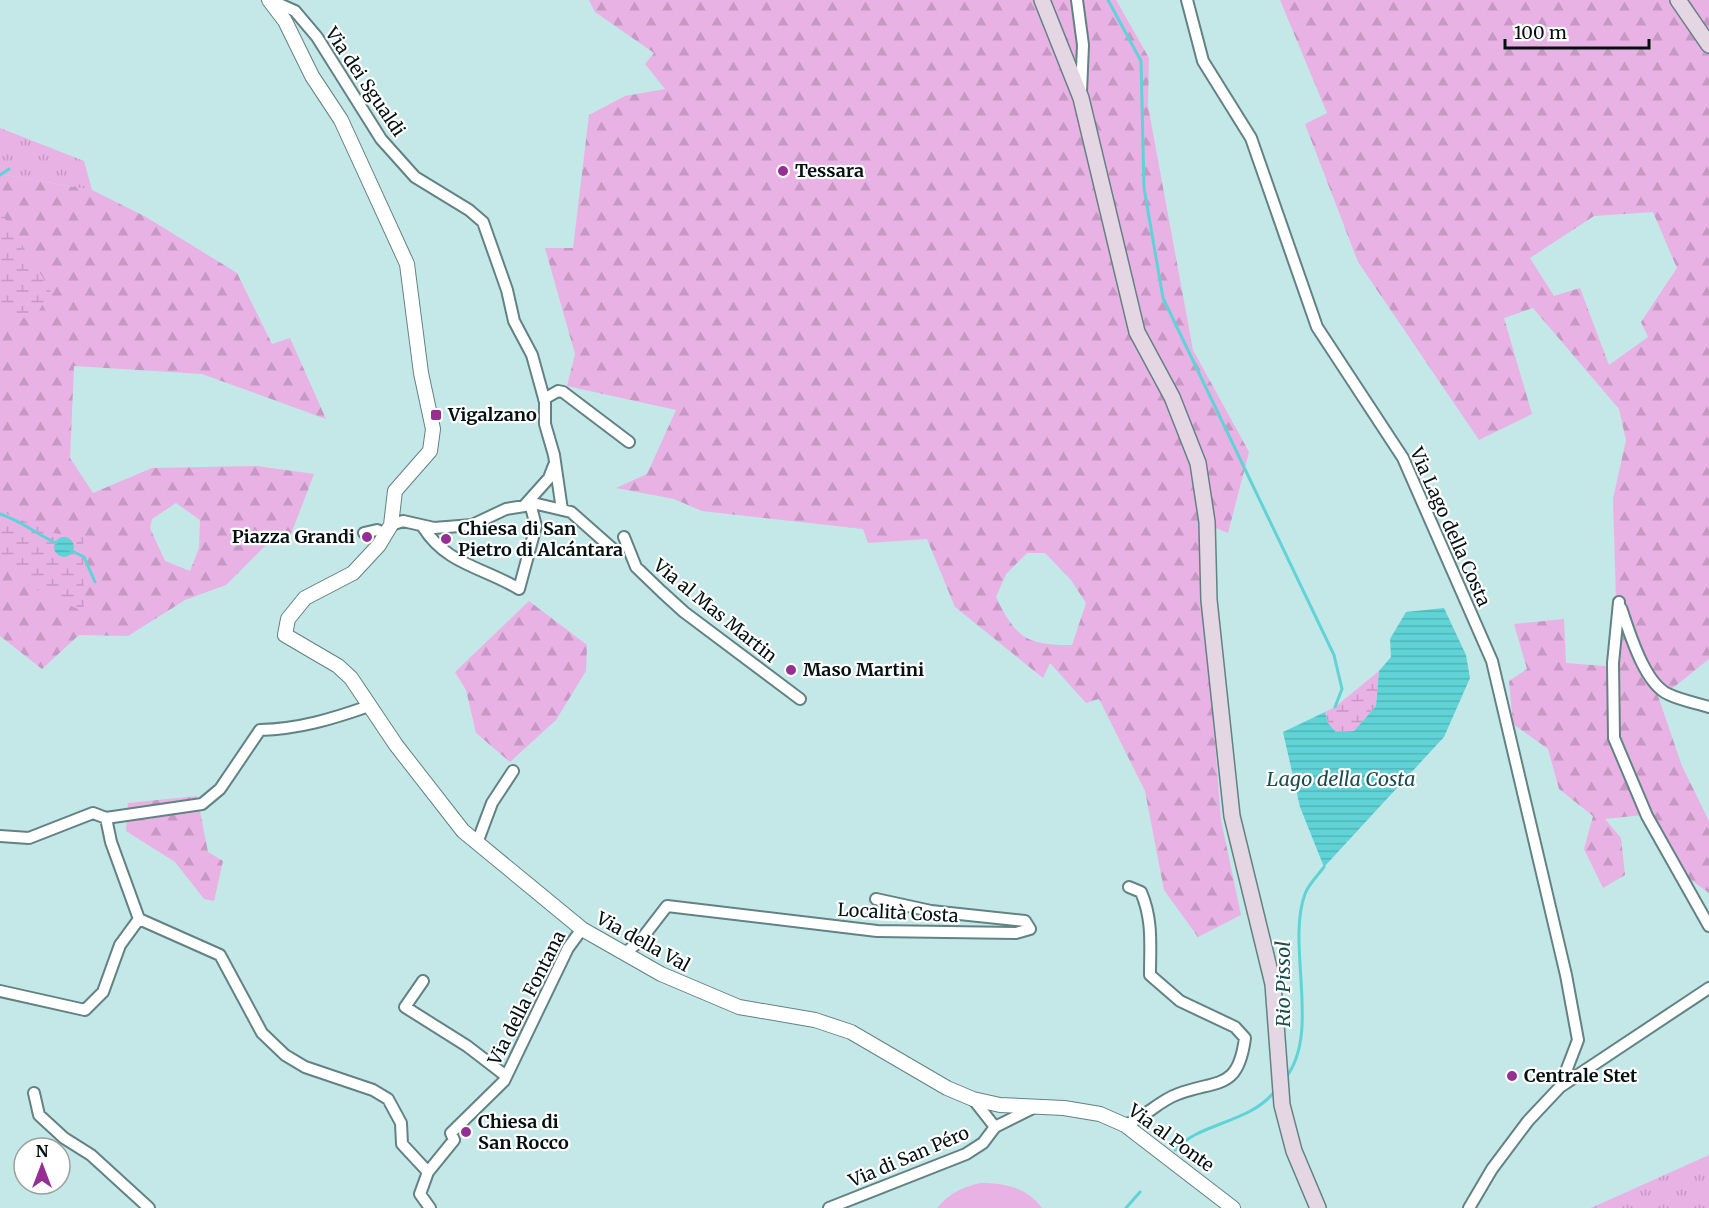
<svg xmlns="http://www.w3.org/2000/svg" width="1709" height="1208" font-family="Merriweather,serif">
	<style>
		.grass { fill: #e9b2e5 }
		.forest { fill: url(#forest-firs); fill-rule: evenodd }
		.wetland { fill: url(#wetland-marsh) }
		.park { fill: url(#park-tufts) }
		.water { fill: url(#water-rules) }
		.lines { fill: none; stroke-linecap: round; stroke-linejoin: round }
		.stream { stroke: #60d3d6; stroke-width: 3 }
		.minor-casing { stroke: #628283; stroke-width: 14 }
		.tertiary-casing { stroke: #628283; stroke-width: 16 }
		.secondary-casing { stroke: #628283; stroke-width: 18 }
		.minor { stroke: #fff; stroke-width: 10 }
		.tertiary { stroke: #fff; stroke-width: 14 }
		.secondary { stroke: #e5d6e4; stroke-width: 15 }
		.poi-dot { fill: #962f93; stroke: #fff; stroke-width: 2 }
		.labels { text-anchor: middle; stroke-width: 4.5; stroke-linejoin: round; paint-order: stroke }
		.street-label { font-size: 18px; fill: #051111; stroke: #fff }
		.poi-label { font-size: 18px; font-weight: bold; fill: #051111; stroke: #fff; text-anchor: start }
		.water-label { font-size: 20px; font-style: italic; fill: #1b4e4f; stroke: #fff }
	</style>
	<defs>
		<pattern id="forest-firs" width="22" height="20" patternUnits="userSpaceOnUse" patternTransform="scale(1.5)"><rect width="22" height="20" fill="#e9b2e5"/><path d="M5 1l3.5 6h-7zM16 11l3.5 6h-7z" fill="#c698c3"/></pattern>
		<pattern id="wetland-marsh" width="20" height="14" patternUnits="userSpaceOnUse" patternTransform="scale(1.5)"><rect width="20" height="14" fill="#e9b2e5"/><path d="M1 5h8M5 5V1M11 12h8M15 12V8" fill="none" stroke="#c698c3"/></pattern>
		<pattern id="park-tufts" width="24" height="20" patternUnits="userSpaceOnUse" patternTransform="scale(1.5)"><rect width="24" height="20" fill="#e9b2e5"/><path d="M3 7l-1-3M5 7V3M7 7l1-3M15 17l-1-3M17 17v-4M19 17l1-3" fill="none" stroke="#c698c3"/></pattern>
		<pattern id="water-rules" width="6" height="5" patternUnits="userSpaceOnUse" patternTransform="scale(1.5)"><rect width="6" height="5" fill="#60d3d6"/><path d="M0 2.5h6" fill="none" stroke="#52b4b7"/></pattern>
	</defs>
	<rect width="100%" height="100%" fill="#c4e7e7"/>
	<path class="grass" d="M981 1183C1006 1183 1027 1188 1042 1208H937C950 1193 962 1187 981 1183Z"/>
	<path class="forest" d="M589 0H1116L1149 58 1148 106 1193 350 1249 452 1228 533 1198 521 1221 820 1241 915 1198 937 1164 890 1145 791 1099 699 1086 703 1050 663 1043 678 955 607 927 539 868 543 863 529 702 511 674 499 616 488 647 474 676 410 567 386 575 354 545 248H573L589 115 625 96 665 89 645 64 654 53 595 12ZM1027 553H1045L1071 580 1086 603 1072 645C1026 645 1016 638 996 597L1006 574Z
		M1280 0H1672L1709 52V659L1674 687 1658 696 1682 766 1709 821V893L1683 874 1652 814 1605 819 1621 838 1625 875 1603 888 1584 849 1593 816 1559 789 1548 749 1513 724 1509 681 1527 669 1514 624 1564 619 1566 663 1618 667 1613 499 1626 440 1619 409 1533 308 1504 318 1532 414 1479 440 1358 262 1305 124 1327 113ZM1653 212 1677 268 1641 322 1648 337 1609 365 1580 288 1554 296 1530 258 1594 216Z
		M1684 0H1709V37Z
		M0 174 92 190 146 217 237 273 272 344 290 338 326 419 202 374 74 366 70 458 93 493 152 468 257 466 314 474 291 534 264 547 226 585 185 600 128 636 79 635 42 669 0 636ZM176 503 200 520 199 548 190 571 165 561 150 528 152 519Z
		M529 601 587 645 586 671 556 720 510 762 476 733 466 690 455 672Z
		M197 796 208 852 223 861 214 901 204 899 175 862 126 831 128 803Z"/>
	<path class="wetland" d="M0 211 51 290 33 321 0 310Z
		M0 511 53 533 83 537 84 612 30 587 0 553Z
		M1379 671 1376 706 1354 731 1336 732 1328 723 1325 712 1335 707Z"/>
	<path class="park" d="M0 128 84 161 92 190 0 174Z
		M1709 1155V1208H1591Z"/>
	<path class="water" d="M54 547a10 10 0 1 1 20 0a10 10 0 1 1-20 0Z
		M1444 608 1466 655 1470 678 1444 737 1324 867 1300 807 1283 732 1325 712 1328 723 1336 732 1354 731 1376 706 1379 671 1391 657 1390 639 1406 612Z"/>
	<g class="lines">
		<path class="stream" d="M1108 0 1141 61 1144 188 1163 298 1334 655 1342 689 1335 707
			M0 175 9 169
			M0 514C21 521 37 534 56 543
			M70 550 84 557 95 582
			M1286 1077C1321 1032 1286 945 1305 894 1308 885 1318 875 1324 867
			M1175 1150C1198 1123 1250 1123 1274 1092
			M1126 1208 1140 1192"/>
		<defs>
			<path id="minor" d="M270 0 295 11 317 37 381 139 415 177 469 210 483 222 507 290 514 321 532 355 545 402V424L554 455 562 510
				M1077 0 1083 45 1081 92
				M1187 0 1203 61 1251 138 1317 327 1403 458 1492 661 1566 975 1578 1040 1560 1087
				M544 399 558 391 563 392 629 442
				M524 506 549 478 554 465
				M391 525 403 521 434 528 472 525 506 509 537 504 571 512 614 550
				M423 527C447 565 483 567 519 589L536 526 531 507
				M364 533 377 530 384 533
				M624 537 636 567 662 592 684 612 800 699
				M1619 602 1613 663 1614 738 1647 816 1709 926
				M1621 608C1629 631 1644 683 1668 694 1680 700 1696 703 1709 707
				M106 818 111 842 139 919
				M0 836 29 838 93 813 106 818 202 804 220 789 260 730C299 729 332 719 369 706
				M477 843 492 803 513 771
				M139 919 220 955 262 1033 285 1055 305 1067 373 1090 388 1099 401 1123 402 1144 428 1172
				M625 953 640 941 667 906 877 931 1016 933 1030 929 1025 921 931 911 876 899
				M423 981 405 1007 467 1046 506 1076
				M0 991 85 1010 103 992 120 945 139 919
				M34 1093 39 1115 64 1138 91 1155 149 1208
				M973 1099 995 1127
				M1125 1125C1145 1118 1158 1101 1178 1094 1218 1079 1238 1091 1245 1038L1235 1027 1180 1001 1150 975C1150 945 1153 920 1141 892L1129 887
				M995 1127 1035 1107
				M430 1208 420 1194 428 1172 454 1140 451 1133 504 1081 568 948 582 929
				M829 1208 966 1154 983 1143 995 1127
				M1469 1208 1492 1169 1528 1121 1560 1087 1709 988"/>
			<path id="tertiary" d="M269 0 285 21 312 76 341 120 407 264 421 373 433 429 430 451 395 491 391 525 379 545 353 573 305 598 288 619 285 635 338 666 351 678 396 745 463 831 582 929 661 974 739 1007 815 1020 851 1032 947 1088 973 1099 1000 1105 1064 1108 1100 1114 1125 1125 1233 1208"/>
			<path id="secondary" d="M1042 0 1081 98 1137 332 1172 397 1198 463 1207 522 1209 600 1232 816 1273 984 1282 1105 1294 1151 1318 1208
				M1678 0 1709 45"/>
		</defs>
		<use href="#minor" class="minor-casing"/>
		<use href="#tertiary" class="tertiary-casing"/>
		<use href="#secondary" class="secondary-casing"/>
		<use href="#minor" class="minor"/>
		<use href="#tertiary" class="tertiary"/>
		<use href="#secondary" class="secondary"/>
	</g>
	<g class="poi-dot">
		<circle cx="783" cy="171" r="6"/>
		<rect x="430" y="409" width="12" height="12" rx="3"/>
		<circle cx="367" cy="537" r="6"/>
		<circle cx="446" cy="539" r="6"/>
		<circle cx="791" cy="670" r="6"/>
		<circle cx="1512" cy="1076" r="6"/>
		<circle cx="466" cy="1132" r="6"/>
	</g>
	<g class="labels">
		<g class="street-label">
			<text transform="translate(365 82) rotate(56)" y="6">Via dei Sgualdi</text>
			<text transform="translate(1450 527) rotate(66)" y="6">Via Lago della Costa</text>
			<text transform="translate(715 611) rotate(39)" y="6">Via al Mas Martin</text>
			<text transform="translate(898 913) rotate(3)" y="6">Località Costa</text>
			<text transform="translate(643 942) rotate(29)" y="6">Via della Val</text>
			<text transform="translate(527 998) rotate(-63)" y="6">Via della Fontana</text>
			<text transform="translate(1171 1138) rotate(36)" y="6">Via al Ponte</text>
			<text transform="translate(909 1157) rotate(-23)" y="6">Via di San Péro</text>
		</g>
		<g class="poi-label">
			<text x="795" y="177">Tessara</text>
			<text x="448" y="421">Vigalzano</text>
			<text x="458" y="535">Chiesa di San<tspan x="458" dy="21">Pietro di Alcántara</tspan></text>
			<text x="355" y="543" text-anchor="end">Piazza Grandi</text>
			<text x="803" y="676">Maso Martini</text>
			<text x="1524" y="1082">Centrale Stet</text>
			<text x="478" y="1128">Chiesa di<tspan x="478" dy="21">San Rocco</tspan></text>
		</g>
		<g class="water-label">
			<text x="1341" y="786">Lago della Costa</text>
			<text transform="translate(1283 984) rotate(-90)" y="7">Rio Pissol</text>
		</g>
	</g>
	<g transform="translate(42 1166)"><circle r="28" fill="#ffffff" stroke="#9ba0a0" stroke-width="1.5"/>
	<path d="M0-4.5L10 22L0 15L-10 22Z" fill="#962f93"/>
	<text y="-9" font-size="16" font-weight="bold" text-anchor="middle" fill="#051111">N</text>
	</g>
	<path d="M1505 39v9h144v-9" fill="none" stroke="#051111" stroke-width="3"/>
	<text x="1514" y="39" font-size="18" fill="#051111" stroke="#ffffff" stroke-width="4.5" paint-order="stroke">100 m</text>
</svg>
